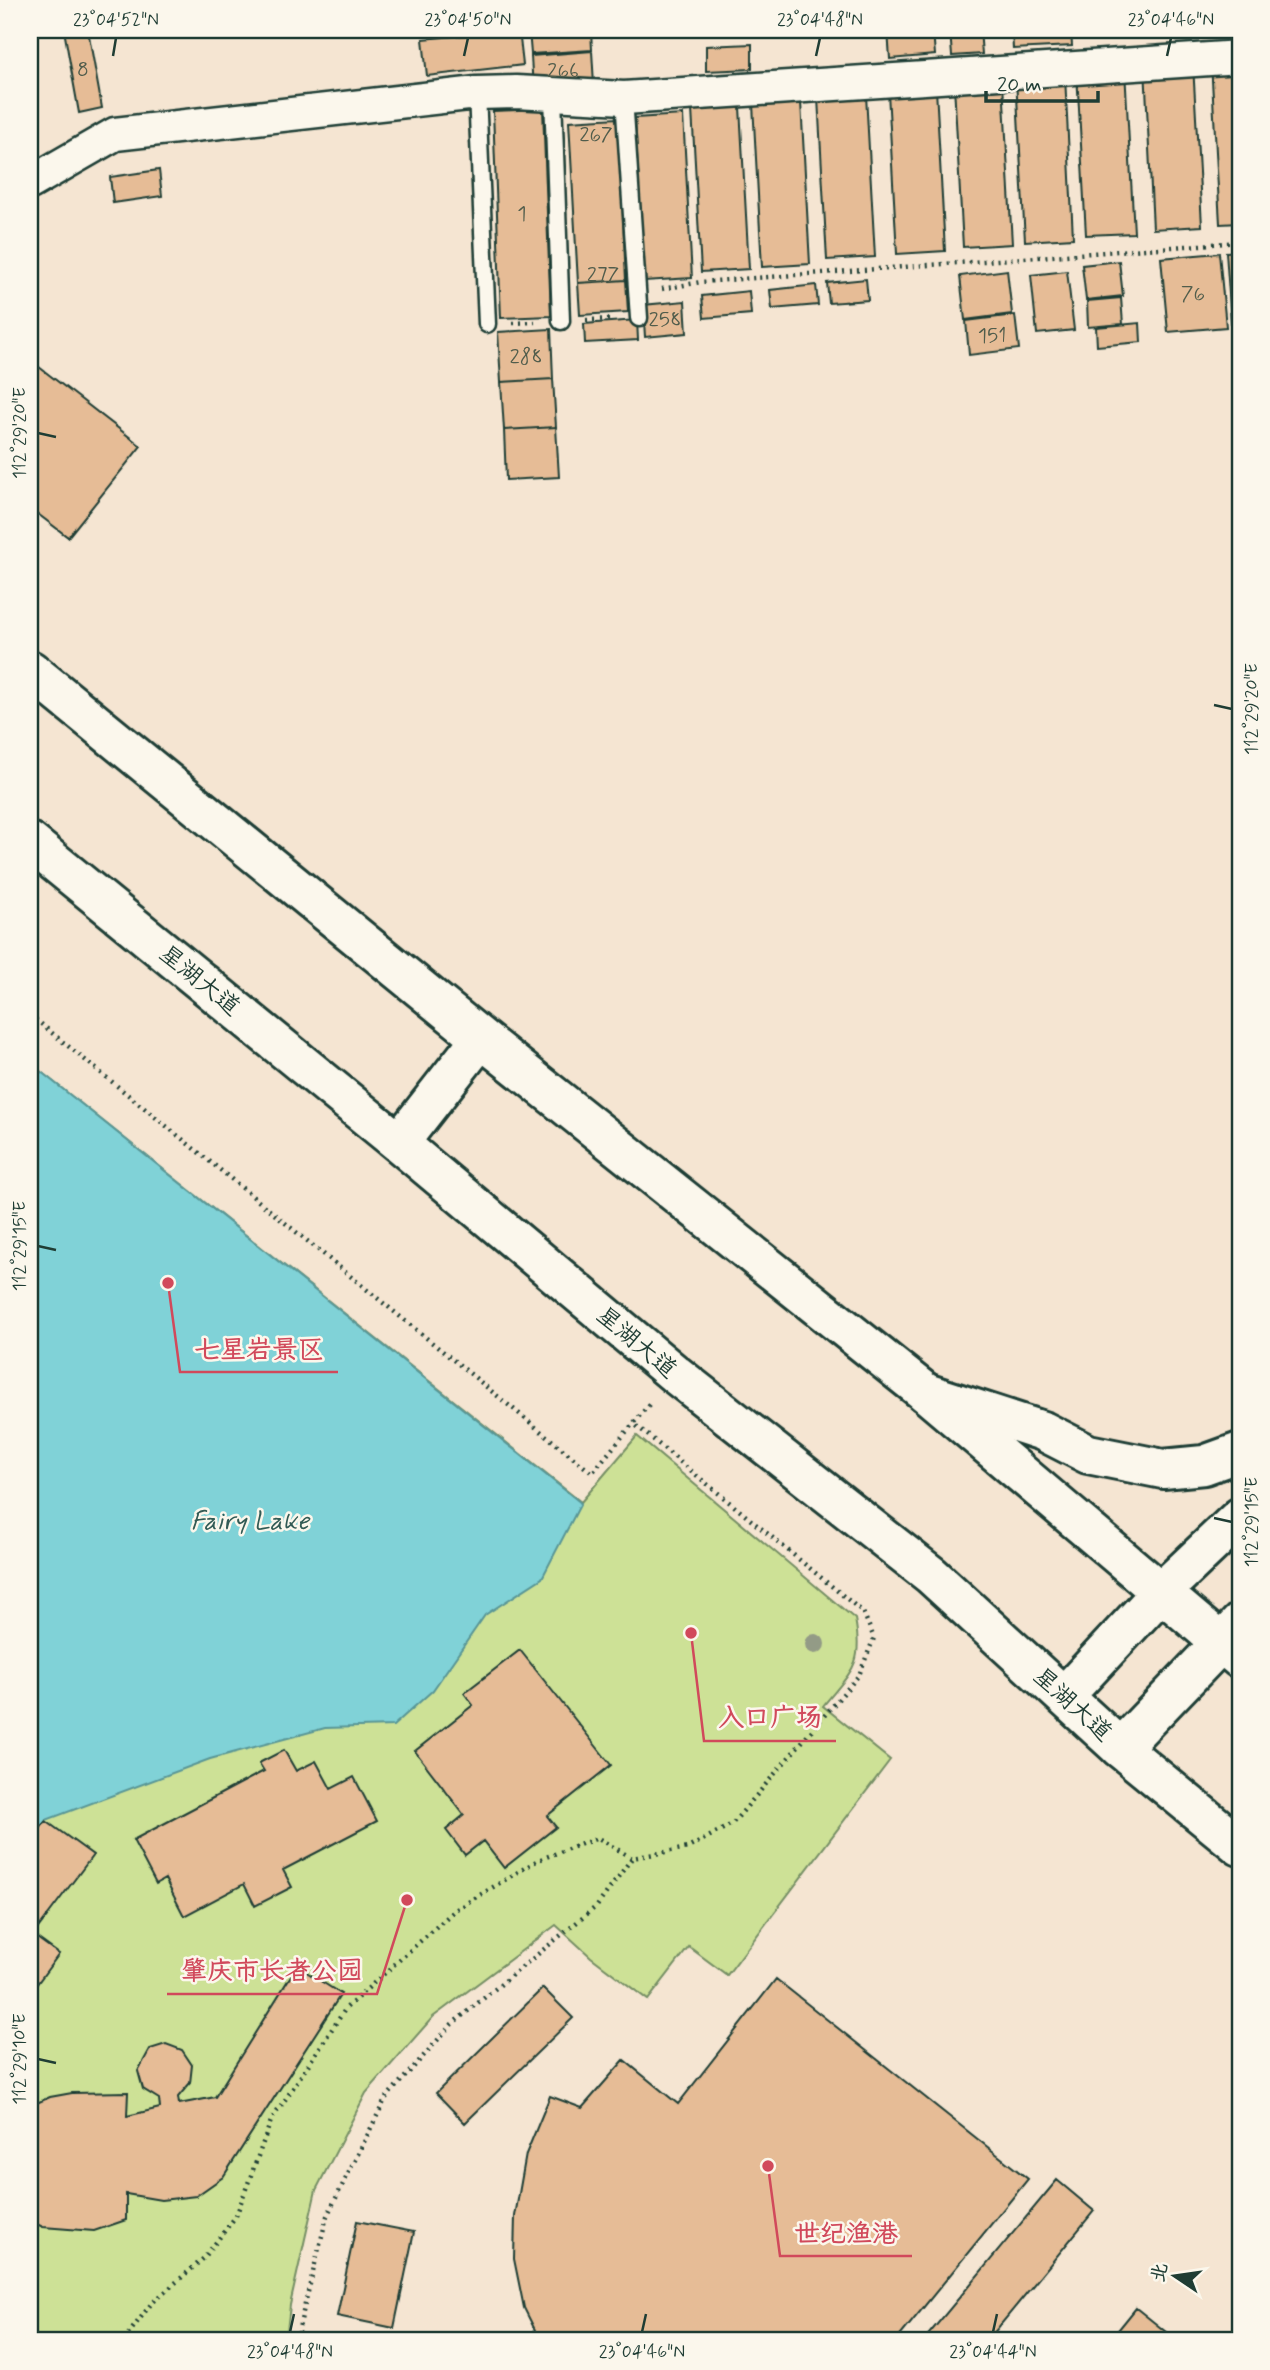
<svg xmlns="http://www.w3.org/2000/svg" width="1270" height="2370" font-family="Mynerve,'LXGW WenKai TC',sans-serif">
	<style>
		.green { fill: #cde196; stroke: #768f65; stroke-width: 2 }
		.water { fill: #80d2d7; stroke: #599696; stroke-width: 2 }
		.building { fill: #e6bc96; stroke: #1f3d34; stroke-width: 2 }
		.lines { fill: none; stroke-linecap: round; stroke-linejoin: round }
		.service-casing { stroke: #1f3d34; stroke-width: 21 }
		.minor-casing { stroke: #1f3d34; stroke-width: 37 }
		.secondary-casing { stroke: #1f3d34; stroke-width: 44 }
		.primary-casing { stroke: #1f3d34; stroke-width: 44 }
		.path { stroke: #1f3d34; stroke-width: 4.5; stroke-dasharray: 2 5; stroke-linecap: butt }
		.service { stroke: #fbf7ec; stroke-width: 16 }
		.minor { stroke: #fbf7ec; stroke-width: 32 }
		.secondary { stroke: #fbf7ec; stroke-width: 38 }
		.primary { stroke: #fbf7ec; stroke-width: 38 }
		.tree { fill: #939b86 }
		.ticks { fill: none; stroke: #1f3d34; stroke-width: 2.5 }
		.labels { text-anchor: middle; stroke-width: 5; stroke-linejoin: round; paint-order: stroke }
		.number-label { font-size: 21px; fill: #515d4c }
		.street-label { font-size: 24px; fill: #1f3d34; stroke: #fbf7ec }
		.water-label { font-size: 26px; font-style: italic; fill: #325b55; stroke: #fbf7ec }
		.leader { fill: none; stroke: #d1495b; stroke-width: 2.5 }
		.callout-dot { fill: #d1495b; stroke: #fbf7ec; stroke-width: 2.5 }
		.callout-label { font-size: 26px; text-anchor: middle; font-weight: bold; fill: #d1495b; stroke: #fbf7ec; stroke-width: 5; stroke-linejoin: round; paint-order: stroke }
		.neatline { fill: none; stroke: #1f3d34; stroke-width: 2.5 }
		.ticks-label { font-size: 18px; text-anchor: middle; fill: #1f3d34 }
	</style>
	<rect width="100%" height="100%" fill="#f5e5d2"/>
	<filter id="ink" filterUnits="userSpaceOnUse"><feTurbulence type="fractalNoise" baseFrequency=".0143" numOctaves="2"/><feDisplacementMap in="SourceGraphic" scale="14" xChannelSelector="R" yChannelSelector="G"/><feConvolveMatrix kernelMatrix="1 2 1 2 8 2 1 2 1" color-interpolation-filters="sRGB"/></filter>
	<g filter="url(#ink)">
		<path class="green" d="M30 1063 581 1502 637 1436 855 1619C864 1666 851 1671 823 1706L890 1760 727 1975 689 1947 648 2000 591 1957 556 1925 433 2017 366 2093 316 2190 290 2305 286 2340H30Z"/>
		<path class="water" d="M30 1063 581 1503 542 1578 485 1615 433 1690 393 1726 325 1728 210 1759 46 1820 30 1842Z"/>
		<path class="building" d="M64 30H88L102 108 79 113Z
			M519 30 523 65 427 76 423 39Z
			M529 30H591L592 50 531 54Z
			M888 30H933L935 55 890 59Z
			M950 30H980L982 54 952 56Z
			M1012 30H1071L1072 46 1013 49Z
			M752 44V69L706 71V46Z
			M592 51 594 84 533 89 531 56Z
			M1240 60V223L1220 224 1211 62Z
			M1193 64 1202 226 1153 229 1145 67Z
			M1125 70 1134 233 1086 235 1077 73Z
			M1065 76 1073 238 1025 241 1016 79Z
			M1003 83 1012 244 963 247 954 85Z
			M936 89 945 251 897 254 888 92Z
			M866 95 875 257 827 260 818 98Z
			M801 102 810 264 762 267 753 104Z
			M740 107 749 269 701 272 692 109Z
			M543 109 551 316 501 318 493 111Z
			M683 115 692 278 644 281 635 118Z
			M618 118 626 280 578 283 569 121Z
			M159 170 162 196 113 203 110 177Z
			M1240 251V335L1232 336 1226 252Z
			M1219 253 1226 327 1168 332 1161 258Z
			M1119 261 1123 296 1086 300 1082 265Z
			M1007 270 1012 314 965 320 960 276Z
			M1067 271 1074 330 1037 334 1031 275Z
			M866 279 868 300 829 303 827 283Z
			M626 280 628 312 580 315 578 283Z
			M816 285 818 305 772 309 770 290Z
			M749 291 751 314 704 318 702 296Z
			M1121 298 1123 324 1088 327 1087 301Z
			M685 301 687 333 645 337 643 305Z
			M1015 315 1019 349 969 355 966 321Z
			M637 320 638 340 585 343 584 324Z
			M1140 323 1141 342 1097 346 1096 327Z
			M551 329 553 379 501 382 498 332Z
			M30 360 141 446 68 537 30 508Z
			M553 379 556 427 504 430 501 382Z
			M556 427 559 477 506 480 504 430Z
			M520 1650 611 1765 547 1816 556 1827 504 1868 483 1841 465 1855 446 1830 464 1815 415 1751 473 1705 464 1693Z
			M284 1750 296 1771 316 1761 331 1789 354 1777 377 1821 283 1870 292 1887 255 1906 244 1884 184 1916 165 1879 156 1884 133 1840 264 1771 259 1763Z
			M46 1821 93 1855 33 1935 59 1954 31 1992 30 1842Z
			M297 1966 341 1994 223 2177 196 2196 161 2200 126 2194V2220L94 2231 43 2227 30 2221V2106L50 2097 72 2093 128 2092 127 2116 160 2108 159 2099 143 2089 138 2071 150 2049 166 2044 182 2050 192 2065 190 2083 178 2097 179 2104 215 2097Z
			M776 1979 1028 2179 897 2340H540L524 2308 514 2259 515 2216 526 2154 550 2096 582 2108 624 2060 678 2104Z
			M543 1988 573 2018 465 2123 436 2093Z
			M1057 2180 1094 2211 988 2340H924Z
			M357 2221 414 2232 394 2328 337 2316Z
			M1136 2308 1176 2340H1110Z"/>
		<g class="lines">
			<defs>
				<path id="service" d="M477 93 487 324
					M553 96 561 321
					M624 98 639 318"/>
				<path id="minor" d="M30 183 115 134 477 93 516 92 624 98 1240 57"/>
				<path id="secondary" d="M926 1393 1043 1431 1088 1454 1163 1469 1204 1465 1240 1452
					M1064 1696 1162 1591 1240 1517
					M1120 1748 1240 1623"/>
				<path id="primary" d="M30 670 481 1038 926 1393 1240 1659
					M30 842 399 1143 675 1374 931 1575 1120 1748 1240 1846
					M399 1143 481 1038"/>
			</defs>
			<use href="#service" class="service-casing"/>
			<use href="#minor" class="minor-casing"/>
			<use href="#secondary" class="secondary-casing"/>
			<use href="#primary" class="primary-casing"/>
			<path class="path" d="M662 289 701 282 1240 242
				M586 320 612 319
				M513 323 535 322
				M30 1015 592 1473 652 1401
				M124 2340 151 2304 204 2258 236 2216 271 2121 346 2008 455 1910 538 1860 598 1838 632 1858
				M299 2340V2328L327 2216 386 2098 452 2024 597 1906 632 1858 688 1848 732 1824 859 1675 874 1638 863 1612 633 1423"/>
			<use href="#service" class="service"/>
			<use href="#minor" class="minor"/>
			<use href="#secondary" class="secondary"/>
			<use href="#primary" class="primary"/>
		</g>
		<circle class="tree" cx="815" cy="1644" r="10"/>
	</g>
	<path class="ticks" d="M113 56 116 38M464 56 468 38M816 56 820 38M1167 56 1171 38M38 433 56 437M1214 705 1232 709M38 1246 56 1250M1214 1518 1232 1522M38 2059 56 2063M290 2332 294 2314M642 2332 646 2314M993 2332 997 2314"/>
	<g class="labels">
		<g class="number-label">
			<text x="83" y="76">8</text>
			<text x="563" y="77">266</text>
			<text x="596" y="141">267</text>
			<text x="522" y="220">1</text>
			<text x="603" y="281">277</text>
			<text x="1193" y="300">76</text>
			<text x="665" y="326">258</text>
			<text x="992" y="342">151</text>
			<text x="526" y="363">288</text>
		</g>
		<g class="street-label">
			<text transform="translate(200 980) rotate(39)" y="8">星湖大道</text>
			<text transform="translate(637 1342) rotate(40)" y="8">星湖大道</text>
			<text transform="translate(1073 1704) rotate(42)" y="8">星湖大道</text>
		</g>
		<g class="water-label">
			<text x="250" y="1529">Fairy Lake</text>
		</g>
	</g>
	<path class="leader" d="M168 1283L180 1372H338M691 1633L704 1741H836M407 1900L377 1994H167M768 2166L780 2256H912"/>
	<g class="callout-dot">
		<circle cx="168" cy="1283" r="7"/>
		<circle cx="691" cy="1633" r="7"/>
		<circle cx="407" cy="1900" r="7"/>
		<circle cx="768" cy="2166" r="7"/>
	</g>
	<g class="callout-label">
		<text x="259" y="1358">七星岩景区</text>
		<text x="770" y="1726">入口广场</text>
		<text x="272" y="1979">肇庆市长者公园</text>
		<text x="846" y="2242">世纪渔港</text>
	</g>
	<rect width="1270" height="2370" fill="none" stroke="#fbf7ec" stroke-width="77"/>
	<g transform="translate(1175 2276) rotate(283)" stroke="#fbf7ec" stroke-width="5" paint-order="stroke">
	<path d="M0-5L12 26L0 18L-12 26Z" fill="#1f3d34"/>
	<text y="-10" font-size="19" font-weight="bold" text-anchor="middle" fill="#1f3d34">北</text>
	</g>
	<path d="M986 91v10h112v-10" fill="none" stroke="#1f3d34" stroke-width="3.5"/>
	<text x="997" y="91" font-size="21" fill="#1f3d34" stroke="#fbf7ec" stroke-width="5" paint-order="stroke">20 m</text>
	<rect x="38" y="38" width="1194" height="2294" class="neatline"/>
	<g class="ticks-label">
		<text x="116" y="25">23°04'52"N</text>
		<text x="468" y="25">23°04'50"N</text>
		<text x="820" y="25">23°04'48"N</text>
		<text x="1171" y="25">23°04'46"N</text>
		<text transform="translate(19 433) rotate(-90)" y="6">112°29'20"E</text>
		<text transform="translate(1251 709) rotate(-90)" y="6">112°29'20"E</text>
		<text transform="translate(19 1246) rotate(-90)" y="6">112°29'15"E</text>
		<text transform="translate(1251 1522) rotate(-90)" y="6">112°29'15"E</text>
		<text transform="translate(19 2059) rotate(-90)" y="6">112°29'10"E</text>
		<text x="290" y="2357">23°04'48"N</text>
		<text x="642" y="2357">23°04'46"N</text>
		<text x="993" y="2357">23°04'44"N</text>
	</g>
</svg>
